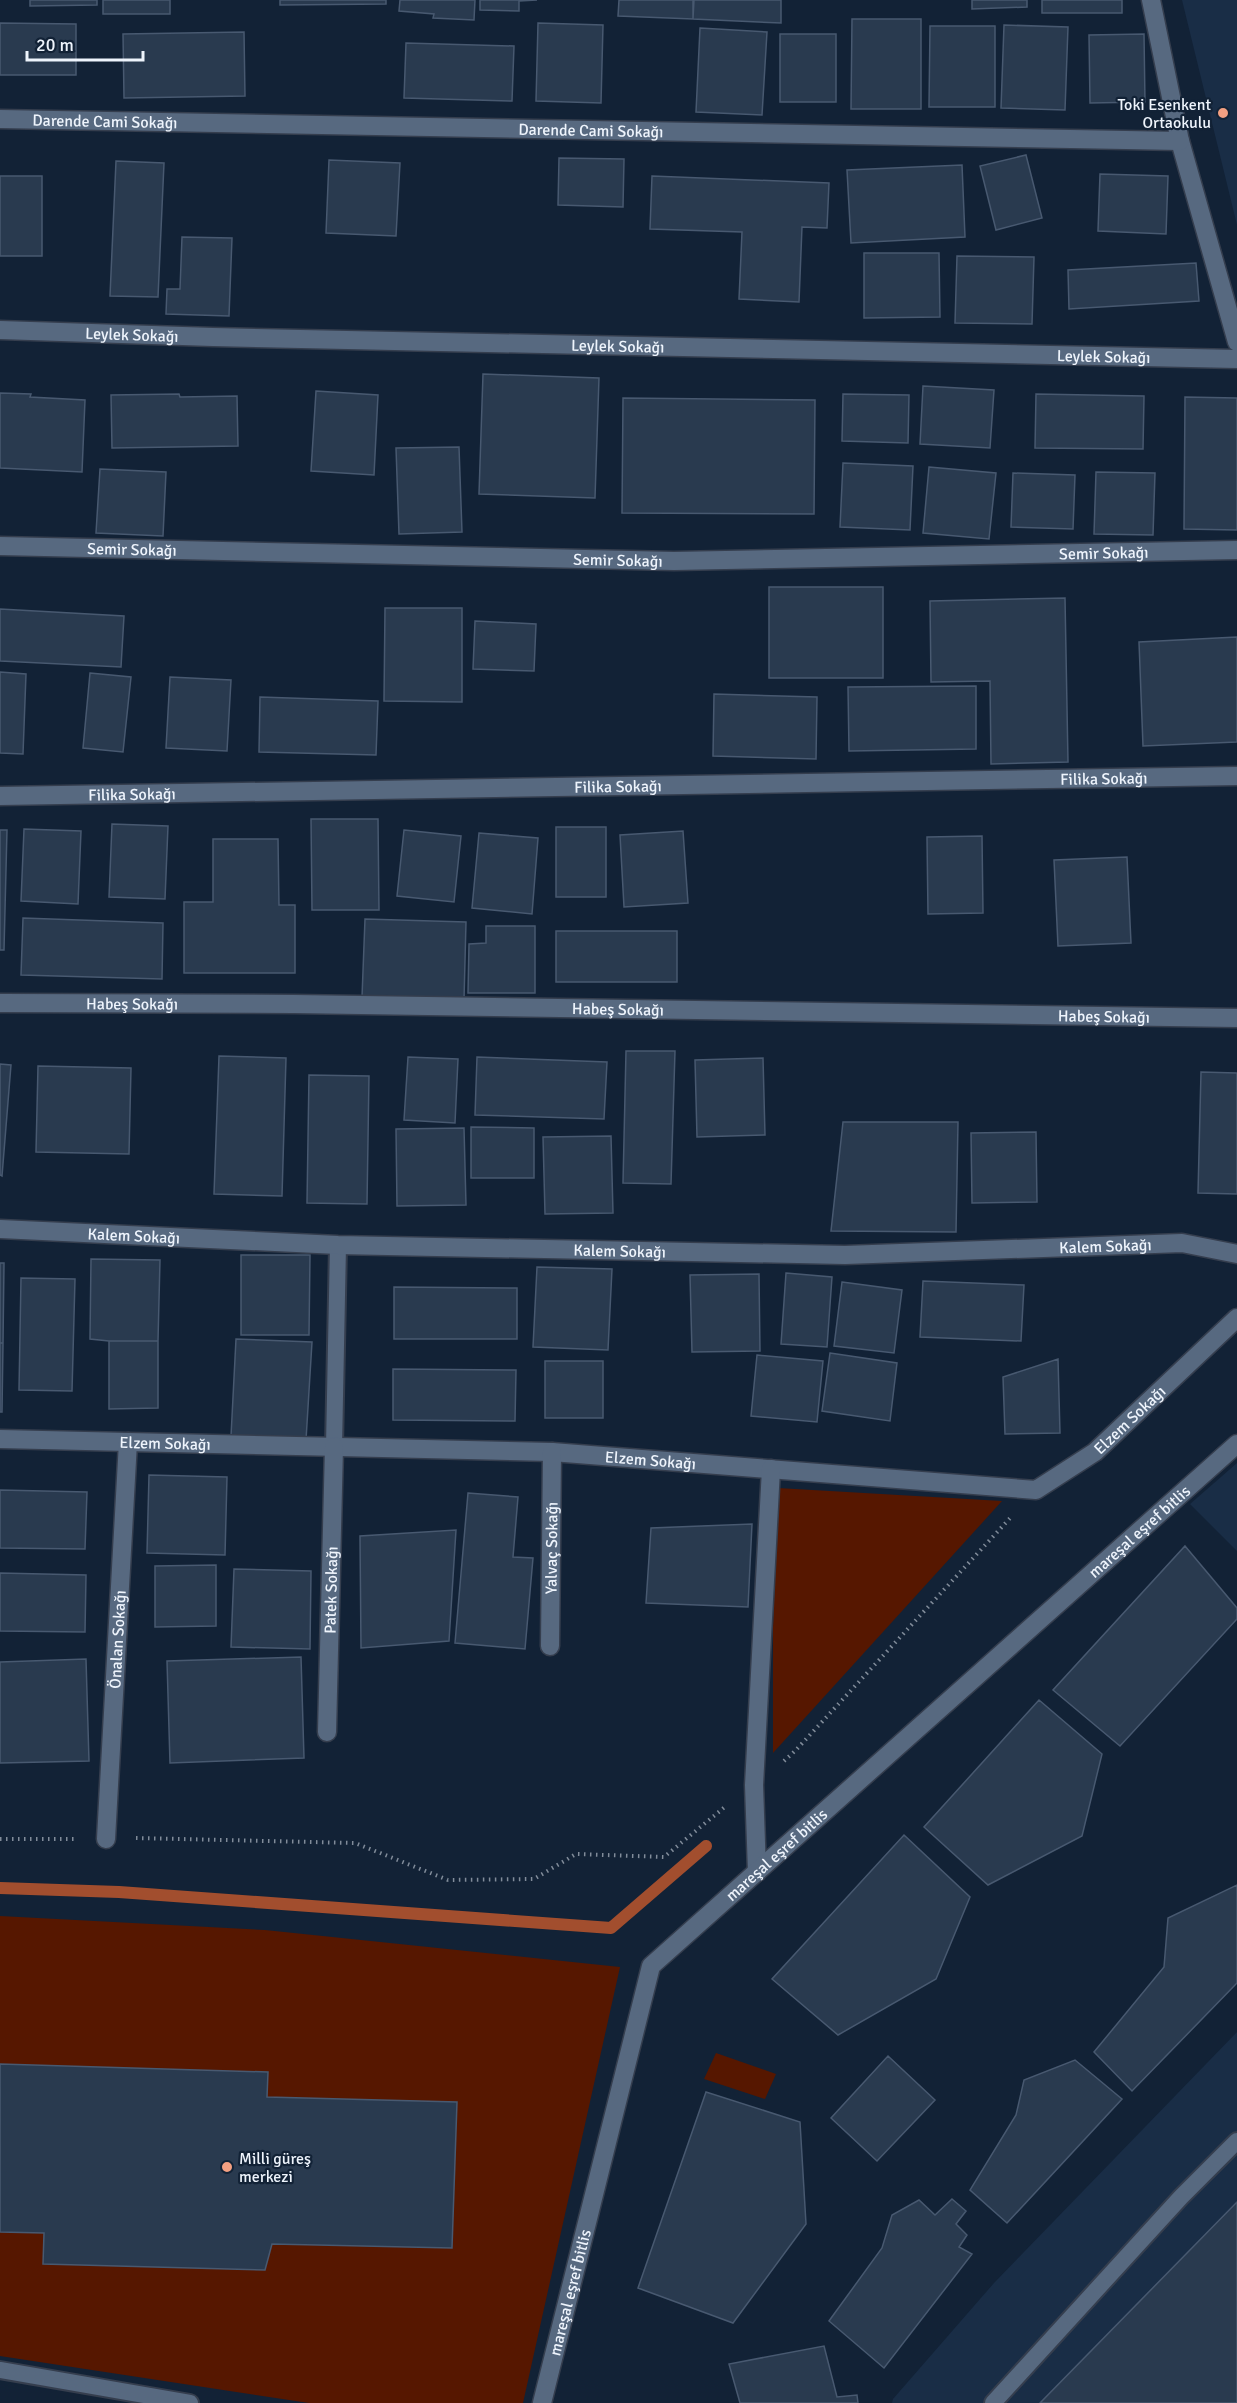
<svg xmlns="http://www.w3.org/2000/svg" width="1237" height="2403" font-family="Signika,sans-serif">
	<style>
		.built { fill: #192d46 }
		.green { fill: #561700 }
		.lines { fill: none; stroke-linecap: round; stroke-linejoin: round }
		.stream { stroke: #a24e2e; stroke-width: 12 }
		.building { fill: #293a4f; stroke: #485970; stroke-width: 1.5 }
		.lane-casing { stroke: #353e4e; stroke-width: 20 }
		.street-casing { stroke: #353e4e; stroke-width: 21 }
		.path { stroke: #818c9a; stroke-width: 4; stroke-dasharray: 1.5 4.5; stroke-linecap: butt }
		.lane { stroke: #576980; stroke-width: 16 }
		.street { stroke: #576980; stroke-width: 18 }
		.poi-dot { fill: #f3a082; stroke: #122236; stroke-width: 2 }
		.labels { text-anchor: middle; stroke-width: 4.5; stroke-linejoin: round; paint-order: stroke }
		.poi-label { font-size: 16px; fill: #eef4fc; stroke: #122236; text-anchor: end }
		.street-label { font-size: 16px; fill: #eef4fc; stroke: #122236 }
	</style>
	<rect width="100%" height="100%" fill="#122236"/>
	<path class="built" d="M1182 0H1237V225Z
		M1237 1463V1551L1190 1504Z
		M1237 2032V2403H892L893 2399 994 2283Z"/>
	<path class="green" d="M778 1488 1002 1501 773 1753V1628Z
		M0 1916 265 1930 620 1967 523 2403H309L0 2356Z
		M716 2053 776 2074 765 2099 704 2079Z"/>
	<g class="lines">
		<path class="stream" d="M0 1888 119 1892 611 1928 706 1846"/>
	</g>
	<path class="building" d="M30 0H97V5L30 6Z
		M103 0H170V14H103Z
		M280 0H386V4L280 5Z
		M400 0H475L474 20 433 18 434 14 399 11Z
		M480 0H537L519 1V11L480 10Z
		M619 0H693V19L618 16Z
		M694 0H781V23L693 19Z
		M972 0H1027V7L972 9Z
		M1042 0H1122V13H1042Z
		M852 19H921V109H851Z
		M0 23 76 24V75H0Z
		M538 23 603 25 601 103 536 101Z
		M1004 25 1068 27 1065 110 1001 108Z
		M930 26H995V107H929Z
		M700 28 767 32 762 115 696 112Z
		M244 32 245 96 124 98 123 34Z
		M780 34H836V102H780Z
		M1144 34 1145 102 1090 103 1089 35Z
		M406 43 514 46 512 101 404 98Z
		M1026 155 1042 218 996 230 980 166Z
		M559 158 624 159 623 207 558 205Z
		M329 160 400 163 396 236 326 233Z
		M116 161 164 163 158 297 110 296Z
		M962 165 965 237 851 243 847 170Z
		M1100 174 1168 176 1166 234 1098 231Z
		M0 176H42V256H0Z
		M652 176 829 183 827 228 802 227 799 302 739 299 742 232 650 229Z
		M182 237 232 238 229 316 166 314 167 289H180Z
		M864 253H939L940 317 864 318Z
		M957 256 1034 257 1032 324 955 323Z
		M1196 263 1199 301 1069 309 1068 270Z
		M483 374 599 378 595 498 479 494Z
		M923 386 994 390 990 448 920 444Z
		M316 391 378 395 374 475 311 471Z
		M0 393 31 394 30 397 85 400 82 472 0 468Z
		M179 394 180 397 237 396 238 446 112 448 111 395Z
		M843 394 909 395 908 443 842 441Z
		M1036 394 1144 396 1143 449 1035 448Z
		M1185 397 1237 398V530L1184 529Z
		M623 398 815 400 814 514 622 513Z
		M459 447 462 532 399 534 396 448Z
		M843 463 913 466 910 530 840 527Z
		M929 467 996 473 989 539 923 533Z
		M100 469 166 472 163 536 96 533Z
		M1096 472 1155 473 1153 535 1094 534Z
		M1013 473 1075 475 1073 529 1011 527Z
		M769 587H883V678H769Z
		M1065 598 1068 762 991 764 990 681 931 682 930 601Z
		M385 608H462V702L384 701Z
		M0 609 124 616 121 667 0 661Z
		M475 621 536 624 534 671 473 669Z
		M1237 637V742L1143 746 1139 642Z
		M0 672 26 674 23 754 0 753Z
		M90 673 131 677 123 752 83 748Z
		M170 677 231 680 227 751 166 748Z
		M976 686V749L849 751 848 687Z
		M714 694 817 697 816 759 713 756Z
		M260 697 378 701 376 755 259 752Z
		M311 819H378L379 910H312Z
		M112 824 168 826 165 899 109 897Z
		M556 827H606V897H556Z
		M24 829 81 831 78 904 21 901Z
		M0 830H7L4 950H0Z
		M404 830 461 836 454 902 397 896Z
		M683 831 688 903 624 907 620 835Z
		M479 833 538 838 532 914 472 908Z
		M982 836 983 913 928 914 927 837Z
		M213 839H278L279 905H295V973H184V902H213Z
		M1127 857 1131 943 1058 946 1054 860Z
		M23 918 163 923 162 979 21 975Z
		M365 919 466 922 464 1000 362 997Z
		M486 926H535V993H468L469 944 486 943Z
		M556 931H677V982H556Z
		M626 1051H675L671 1184 623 1183Z
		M219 1056 286 1058 282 1196 214 1194Z
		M408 1057 458 1059 455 1123 404 1120Z
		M477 1057 607 1062 604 1119 475 1115Z
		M763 1058 765 1135 697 1137 695 1060Z
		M0 1064 11 1065 2 1176 0 1175Z
		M38 1066 131 1068 129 1154 36 1152Z
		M1201 1072 1237 1073V1194L1198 1193Z
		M309 1075 369 1076 367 1204 307 1203Z
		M843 1122H958L956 1232 831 1231Z
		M471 1127 534 1128V1178H471Z
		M464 1128 466 1205 397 1206 396 1129Z
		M1036 1132 1037 1202 972 1203 971 1133Z
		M611 1136 613 1213 545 1214 543 1137Z
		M241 1255H310L309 1335H241Z
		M91 1259 160 1260 158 1341H109L90 1339Z
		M0 1263H4L3 1343H0Z
		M537 1267 612 1269 608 1350 533 1347Z
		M786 1273 832 1277 827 1347 781 1344Z
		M759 1274 760 1351 692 1352 690 1275Z
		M21 1278 75 1279 72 1391 19 1390Z
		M923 1281 1024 1285 1021 1341 920 1337Z
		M842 1282 902 1290 894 1353 834 1346Z
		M394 1287 517 1288V1339H394Z
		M236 1339 312 1342 306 1440 231 1436Z
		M109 1341H158V1408L109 1409Z
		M0 1343H3L2 1412H0Z
		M830 1353 897 1363 890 1421 822 1411Z
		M757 1355 823 1361 817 1422 751 1416Z
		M1058 1359 1060 1433 1005 1434 1003 1377Z
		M545 1361H603V1418H545Z
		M393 1369 516 1370 515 1421 393 1420Z
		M149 1475 227 1477 225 1555 147 1553Z
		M0 1490 87 1492 85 1549 0 1548Z
		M468 1493 518 1497 513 1557 533 1558 525 1649 455 1643Z
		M752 1524 748 1607 646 1603 651 1528Z
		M456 1530 449 1641 361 1648 360 1536Z
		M1185 1546 1237 1608V1619L1120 1746 1053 1690Z
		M216 1565V1626L155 1627V1566Z
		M234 1569 311 1571 310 1649 231 1647Z
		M0 1573 86 1575 85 1632 0 1631Z
		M301 1657 304 1758 170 1763 167 1661Z
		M86 1659 89 1761 0 1763V1662Z
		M1039 1700 1102 1754 1082 1836 988 1885 924 1827Z
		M904 1835 970 1897 936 1979 838 2035 772 1979Z
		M1237 1885V1983L1132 2091 1094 2052 1164 1967 1168 1918Z
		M888 2056 935 2100 877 2161 831 2118Z
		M1075 2060 1122 2099 1007 2223 970 2190 1016 2115 1024 2080Z
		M0 2064 268 2072 267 2097 457 2102 452 2248 272 2244 265 2270 43 2264 44 2233 0 2232Z
		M706 2092 800 2122 806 2224 733 2323 638 2288Z
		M952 2199 966 2211 956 2224 967 2235 959 2247 972 2254 884 2368 829 2321 882 2248 892 2215 919 2200 935 2215Z
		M1237 2202V2403H1040Z
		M824 2346 837 2397 857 2395 858 2403H740L729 2364Z"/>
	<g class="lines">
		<defs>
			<path id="lane" d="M334 1447 338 1245
				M0 2370 190 2403
				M993 2403 1181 2197 1237 2141"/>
			<g id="street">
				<path d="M1151 0 1180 141 1237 342"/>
				<path id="s1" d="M0 119 1180 141"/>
				<path id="s2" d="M0 330 213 337 1237 359"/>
				<path id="s3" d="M0 546 674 561 1237 550"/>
				<path id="s4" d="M0 796 1237 776"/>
				<path id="s5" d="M0 1003 294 1004 1237 1018"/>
				<path id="s6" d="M0 1229 338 1245 845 1255 1182 1243 1237 1254"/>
				<path id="s7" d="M0 1439 552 1452 1036 1490 1095 1452 1237 1318"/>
				<path id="s8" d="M550 1646 552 1452"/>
				<path id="s9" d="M327 1732 334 1447"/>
				<path id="s10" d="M106 1839 128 1442"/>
				<path d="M757 1872 754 1785 771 1469"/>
				<path id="s11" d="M542 2403 651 1966 1237 1444"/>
			</g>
		</defs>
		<use href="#lane" class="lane-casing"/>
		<use href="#street" class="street-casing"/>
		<path class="path" d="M784 1761 796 1750 1012 1516
			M136 1838 355 1843 448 1880 534 1879 576 1854 664 1857 726 1806
			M0 1839H77"/>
		<use href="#lane" class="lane"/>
		<use href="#street" class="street"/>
	</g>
	<g class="poi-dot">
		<circle cx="1223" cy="113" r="6"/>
		<circle cx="227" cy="2167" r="6"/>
	</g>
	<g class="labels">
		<g class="poi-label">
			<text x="1211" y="110">Toki Esenkent<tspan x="1211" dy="18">Ortaokulu</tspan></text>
			<text x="239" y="2164" text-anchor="start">Milli güreş<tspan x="239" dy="18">merkezi</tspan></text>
		</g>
		<g class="street-label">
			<text dy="6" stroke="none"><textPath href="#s1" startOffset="105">Darende Cami Sokağı</textPath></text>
			<text dy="6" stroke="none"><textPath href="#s1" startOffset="591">Darende Cami Sokağı</textPath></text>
			<text dy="6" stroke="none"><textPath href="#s2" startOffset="132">Leylek Sokağı</textPath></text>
			<text dy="6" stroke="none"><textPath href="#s2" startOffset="618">Leylek Sokağı</textPath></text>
			<text dy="6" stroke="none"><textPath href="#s2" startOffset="1104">Leylek Sokağı</textPath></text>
			<text dy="6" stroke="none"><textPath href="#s3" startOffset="132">Semir Sokağı</textPath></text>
			<text dy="6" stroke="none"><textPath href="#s3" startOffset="1104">Semir Sokağı</textPath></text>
			<text dy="6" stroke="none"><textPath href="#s3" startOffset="618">Semir Sokağı</textPath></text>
			<text dy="6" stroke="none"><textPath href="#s4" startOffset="1104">Filika Sokağı</textPath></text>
			<text dy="6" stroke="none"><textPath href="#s4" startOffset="618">Filika Sokağı</textPath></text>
			<text dy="6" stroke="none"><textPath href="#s4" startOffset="132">Filika Sokağı</textPath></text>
			<text dy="6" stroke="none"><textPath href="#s5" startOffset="132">Habeş Sokağı</textPath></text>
			<text dy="6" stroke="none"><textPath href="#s5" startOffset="618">Habeş Sokağı</textPath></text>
			<text dy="6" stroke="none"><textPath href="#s5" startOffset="1104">Habeş Sokağı</textPath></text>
			<text dy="6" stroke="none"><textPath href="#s6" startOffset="134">Kalem Sokağı</textPath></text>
			<text dy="6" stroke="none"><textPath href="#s6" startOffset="1106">Kalem Sokağı</textPath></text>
			<text dy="6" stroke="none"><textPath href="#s6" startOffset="620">Kalem Sokağı</textPath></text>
			<text dy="6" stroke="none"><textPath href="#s7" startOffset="1155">Elzem Sokağı</textPath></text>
			<text dy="6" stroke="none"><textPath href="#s7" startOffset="165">Elzem Sokağı</textPath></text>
			<text dy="6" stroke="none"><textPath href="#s7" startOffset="651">Elzem Sokağı</textPath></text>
			<text dy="6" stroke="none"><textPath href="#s11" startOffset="1104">mareşal eşref bitlis</textPath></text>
			<text dy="6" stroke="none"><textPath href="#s8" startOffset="98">Yalvaç Sokağı</textPath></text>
			<text dy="6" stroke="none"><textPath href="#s9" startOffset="142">Patek Sokağı</textPath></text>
			<text dy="6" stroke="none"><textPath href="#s10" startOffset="200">Önalan Sokağı</textPath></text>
			<text dy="6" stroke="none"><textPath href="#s11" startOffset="618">mareşal eşref bitlis</textPath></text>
			<text dy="6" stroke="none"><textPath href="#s11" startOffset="114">mareşal eşref bitlis</textPath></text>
		</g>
	</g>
	<path d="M27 51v9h116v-9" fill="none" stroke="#eef4fc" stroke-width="3"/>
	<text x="36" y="51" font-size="18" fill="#eef4fc" stroke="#122236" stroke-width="4.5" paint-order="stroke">20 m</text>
</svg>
